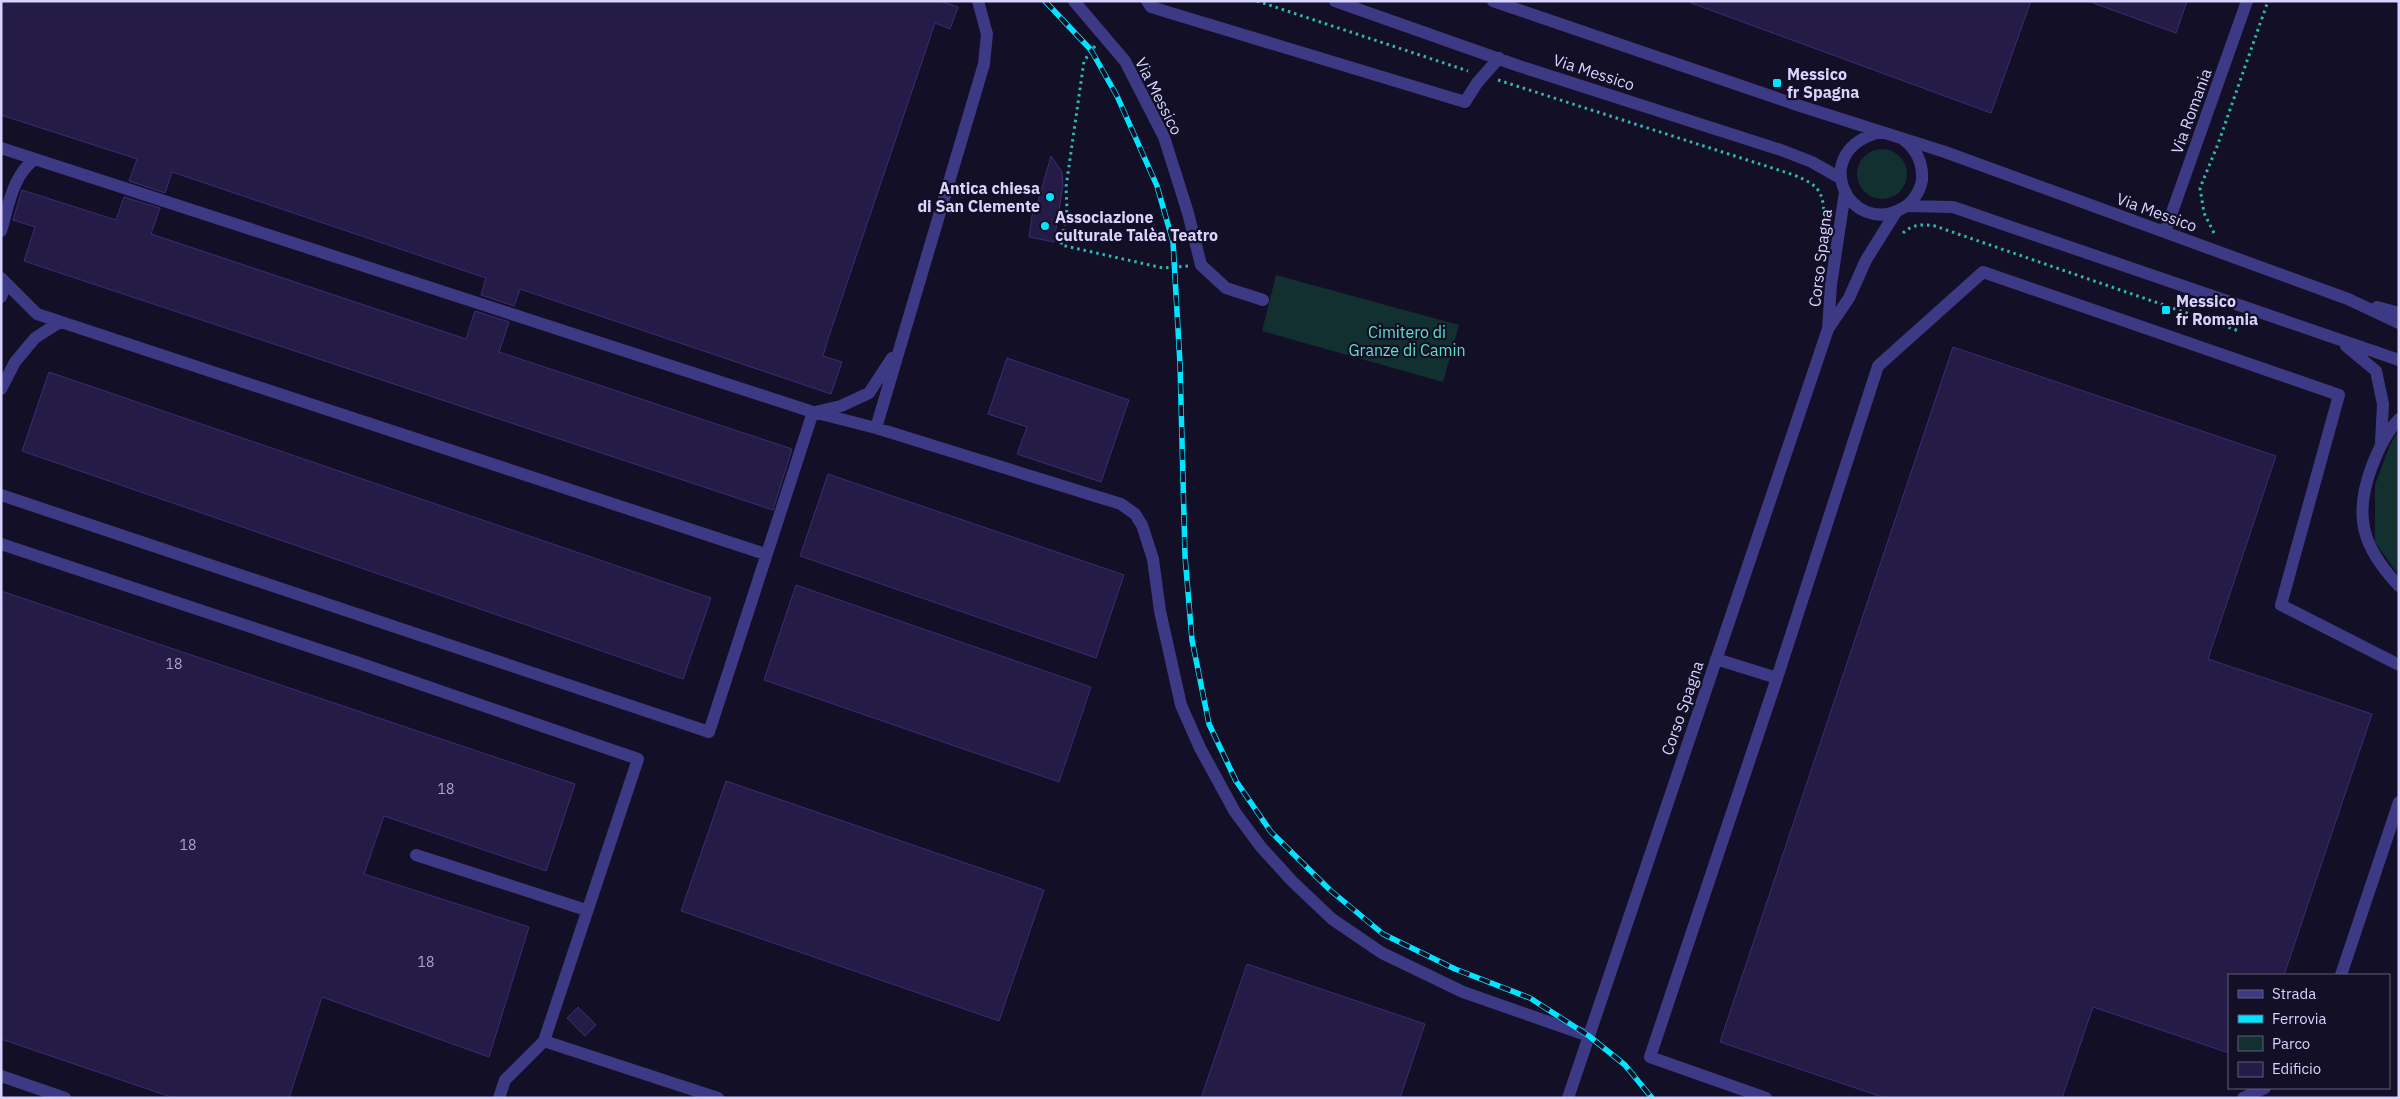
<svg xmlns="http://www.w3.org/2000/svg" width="2400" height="1099" font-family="'IBM Plex Sans',sans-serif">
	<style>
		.green { fill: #12302f }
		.building { fill: #241b47; stroke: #3b2d73 }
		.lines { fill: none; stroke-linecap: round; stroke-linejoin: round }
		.path { stroke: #2fb8b0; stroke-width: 3; stroke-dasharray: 2.5 4; stroke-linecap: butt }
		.minor { stroke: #3d3a85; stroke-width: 12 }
		.rail-casing { stroke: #00e5ff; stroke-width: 5.5 }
		.rail { stroke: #130f26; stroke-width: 4; stroke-dasharray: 11; stroke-linecap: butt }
		.poi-dot { fill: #00e5ff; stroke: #130f26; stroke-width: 2 }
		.labels { text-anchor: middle; stroke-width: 4.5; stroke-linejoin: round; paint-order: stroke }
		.number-label { font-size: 14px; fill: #aca6d1 }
		.street-label { font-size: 16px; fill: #d9d4ff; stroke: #130f26 }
		.poi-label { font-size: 16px; font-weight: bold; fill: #d9d4ff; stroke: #130f26; text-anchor: start }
		.park-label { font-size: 16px; fill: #5fe0c0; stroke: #130f26 }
	</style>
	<rect width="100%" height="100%" fill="#130f26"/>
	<path class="green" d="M1857 174a25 25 0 1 1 50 0a25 25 0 1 1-50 0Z
		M1276 275 1459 325 1443 382 1262 331Z
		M2399 429V576L2375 542V485L2389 447Z"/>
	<path class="building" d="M1 1H940L958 7 950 29 935 23 828 339 823 356 842 362 831 394 520 289 514 306 481 295 486 278 172 172 165 193 129 181 137 159 1 115Z
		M1691 1H2031L1991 113 1691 3Z
		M2093 1H2187L2176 33 2093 3Z
		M1051 156 1062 172 1063 185 1054 242 1029 237 1034 202H1038Z
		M22 190 116 220 124 197 160 208 151 234 466 339 475 311 509 322 499 352 792 449 773 510 24 261 35 227 13 220Z
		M1953 347 2276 456 2208 659 2372 714 2284 975H2229V1053L2093 1007 2062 1098H1885L1720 1042Z
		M1007 358 1129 400 1101 482 1017 454 1027 427 988 414Z
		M49 372 711 598 683 679 22 451Z
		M828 474 1124 575 1096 658 800 556Z
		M796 585 1091 687 1059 782 764 680Z
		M1 591 575 784 546 871 384 816 364 874 529 927 489 1057 322 997 289 1098H174L1 1039Z
		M726 781 1044 890 999 1021 681 911Z
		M1247 964 1425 1024 1400 1098H1201Z
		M578 1007 596 1025 585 1036 567 1018Z"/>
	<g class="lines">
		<path class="path" d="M1257 1 1468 71
			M1095 46 1084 61 1066 187 1067 210 1061 245 1163 268 1188 266
			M1498 80 1794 175C1817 185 1823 189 1824 215
			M1903 233C1913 224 1923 224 1935 226L2239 331
			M2214 233 2204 213 2200 188 2218 144 2268 1"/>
		<path class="minor" d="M1074 1 1125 61 1164 137 1188 213 1201 265 1226 288 1263 300
			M1147 1 1151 7 1465 102 1477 83 1499 58
			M1335 1 1519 66 1781 150 1812 162 1840 178
			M1493 1 1797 105 1945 152 2348 299 2399 323
			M1881 132C1806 150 1849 239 1903 208 1912 203 1920 192 1922 180 1923 164 1917 150 1904 140
			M1 148 813 412 709 732 1 495
			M1907 206 1953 207 2399 360
			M1 231C9 205 12 176 35 159
			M2165 232 2247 1
			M1 278 37 314 765 554
			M1 297 6 284
			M2377 307 2399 313
			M1828 329 1849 298 1866 260 1896 212
			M2346 346 2376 371 2383 404 2381 442
			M1 389 15 362 35 338 60 322
			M813 412 876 428 1121 504 1135 514 1142 525 1153 559 1160 611 1181 705 1200 748 1235 812 1261 847 1292 881 1332 919 1382 953 1463 992 1589 1036
			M815 412 841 406 869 393 892 358
			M2399 419C2386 433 2379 448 2372 466 2353 516 2362 547 2399 586
			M876 428 984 64 987 34 978 1
			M1 544 356 662 638 759 544 1041 505 1080 499 1098
			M1716 659 1777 678
			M416 855 586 910
			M2341 975 2399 802
			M544 1041 718 1098
			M1 1076 65 1098
			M1568 1098 1828 329 1831 285 1845 192
			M1766 1098 1650 1057 1777 678 1878 366 1983 272 2339 395 2281 605 2399 665
			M2243 1098 2265 1088"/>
		<defs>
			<path id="rail" d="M1045 1 1091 50 1117 96 1157 186 1173 242 1180 364 1185 556 1192 640 1209 724 1236 781 1271 832 1330 890 1383 934 1455 969 1530 998 1589 1036 1625 1065 1652 1098"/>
		</defs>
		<use href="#rail" class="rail-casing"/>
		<use href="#rail" class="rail"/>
	</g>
	<g class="poi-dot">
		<rect x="1772" y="78" width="10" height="10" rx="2.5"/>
		<circle cx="1050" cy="197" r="5"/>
		<circle cx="1045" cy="226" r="5"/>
		<rect x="2161" y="305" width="10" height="10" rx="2.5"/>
	</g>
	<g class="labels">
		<g class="number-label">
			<text x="174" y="669">18</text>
			<text x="446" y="794">18</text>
			<text x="188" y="850">18</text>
			<text x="426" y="967">18</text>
		</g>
		<g class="street-label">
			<text transform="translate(1594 72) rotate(18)" y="6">Via Messico</text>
			<text transform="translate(1159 96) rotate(63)" y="6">Via Messico</text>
			<text transform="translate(2191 111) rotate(-70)" y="6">Via Romania</text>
			<text transform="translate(2157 212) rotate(20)" y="6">Via Messico</text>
			<text transform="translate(1820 258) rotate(-83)" y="6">Corso Spagna</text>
			<text transform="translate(1682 708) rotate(-71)" y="6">Corso Spagna</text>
		</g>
		<g class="poi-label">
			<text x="1787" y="80">Messico<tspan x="1787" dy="18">fr Spagna</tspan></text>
			<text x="1040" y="194" text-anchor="end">Antica chiesa<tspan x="1040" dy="18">di San Clemente</tspan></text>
			<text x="1055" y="223">Associazione<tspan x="1055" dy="18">culturale Talèa Teatro</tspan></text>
			<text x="2176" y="307">Messico<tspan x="2176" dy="18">fr Romania</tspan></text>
		</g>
		<g class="park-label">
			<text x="1407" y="338">Cimitero di<tspan x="1407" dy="18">Granze di Camin</tspan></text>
		</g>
	</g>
	<rect width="2400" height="1099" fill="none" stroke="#d9d4ff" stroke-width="5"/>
	<rect x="2228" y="974" width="162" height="115" fill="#130f26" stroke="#625e7d"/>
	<rect x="2238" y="990" width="25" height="8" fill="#3d3a85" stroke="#625e7d"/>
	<text x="2272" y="999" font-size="15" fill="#d9d4ff">Strada</text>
	<rect x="2238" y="1015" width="25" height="8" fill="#00e5ff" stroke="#625e7d"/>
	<text x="2272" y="1024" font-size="15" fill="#d9d4ff">Ferrovia</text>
	<rect x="2238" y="1036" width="25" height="15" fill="#12302f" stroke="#625e7d"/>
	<text x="2272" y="1049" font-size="15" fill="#d9d4ff">Parco</text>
	<rect x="2238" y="1062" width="25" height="15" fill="#241b47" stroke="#625e7d"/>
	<text x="2272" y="1074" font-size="15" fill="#d9d4ff">Edificio</text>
</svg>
